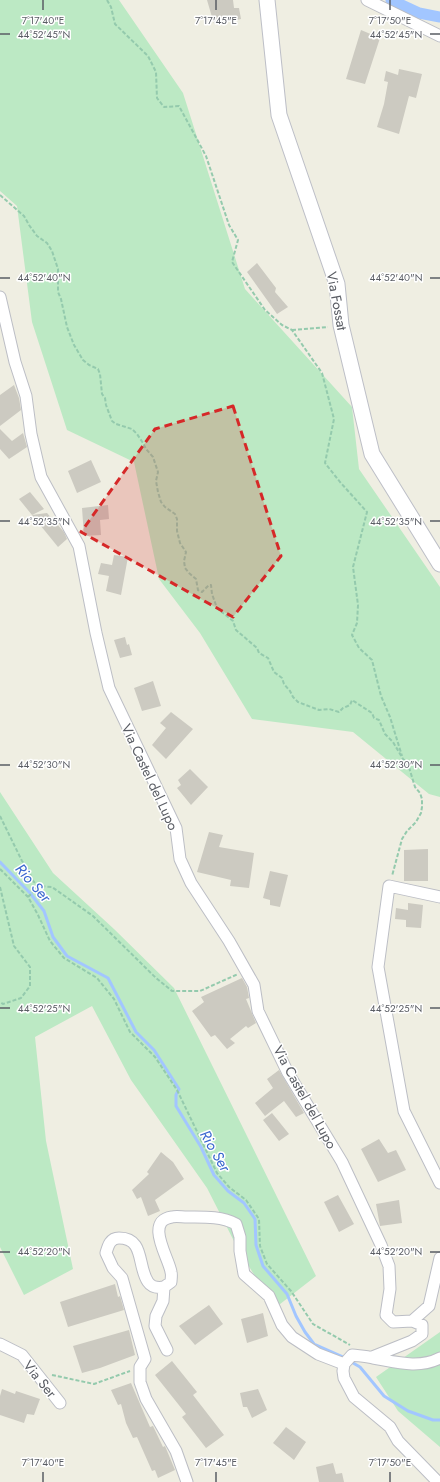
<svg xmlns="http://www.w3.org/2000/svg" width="440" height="1482" font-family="Jost,sans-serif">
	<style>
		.green { fill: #bce9c4 }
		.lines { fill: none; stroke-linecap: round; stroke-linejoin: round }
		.stream { stroke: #a2c6ff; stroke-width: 3 }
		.canal { stroke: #a2c6ff; stroke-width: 11 }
		.building { fill: #cccac1 }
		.street-casing { stroke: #bcbec5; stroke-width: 13 }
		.secondary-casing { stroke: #bdbfc7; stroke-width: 17 }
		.path { stroke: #94caad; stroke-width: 2; stroke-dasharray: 4 2; stroke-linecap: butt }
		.street { stroke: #fff; stroke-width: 11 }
		.secondary { stroke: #fff; stroke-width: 15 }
		.marked { fill: #d62828; fill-opacity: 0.2; stroke: #d62828; stroke-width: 3; stroke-dasharray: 8 5; stroke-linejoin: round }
		.ticks { fill: none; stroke: #5a5d64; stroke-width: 1.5 }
		.labels { text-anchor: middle; stroke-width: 3; stroke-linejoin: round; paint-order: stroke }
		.street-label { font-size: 14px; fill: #5a5d64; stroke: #fff }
		.water-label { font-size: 15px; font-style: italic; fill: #3866cf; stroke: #fff }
		.ticks-label { font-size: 10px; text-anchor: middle; fill: #5a5d64; stroke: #fff; stroke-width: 3; stroke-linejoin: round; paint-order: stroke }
	</style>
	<rect width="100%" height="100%" fill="#efeee2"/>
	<path class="green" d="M0 0H119L183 93 245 289 352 407 359 469 440 587V797L429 794 353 732 252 719 200 633 159 579 134 462 67 430 32 322 17 206 0 191Z
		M0 792 53 873 114 929 174 988 316 1276 275 1308 238 1249 207 1188 131 1080 92 1006 35 1037 46 1141 73 1269 24 1295 0 1247Z
		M440 1332V1447L398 1411 376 1377Z"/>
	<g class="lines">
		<path class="stream" d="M0 862 30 893 44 911 53 937 67 956 108 978 136 1032 154 1050 179 1089 176 1095V1106L201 1147 214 1175 228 1191 244 1203 255 1219 256 1245 263 1266 287 1294 296 1316 305 1332 314 1344 341 1356 360 1367 384 1396 408 1411 433 1420H440"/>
		<path class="canal" d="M391 0 419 13 440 17"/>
	</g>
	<path class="building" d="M207 0H233L234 8H239L241 19 214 24Z
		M361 30 380 38 365 84 346 79Z
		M399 69 422 74 416 98 409 96 399 134 377 127 384 104 388 82 384 81 386 71 398 75Z
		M257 263 276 288 275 292 288 307 277 314 247 272Z
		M14 385 19 398 21 410 0 426V395Z
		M0 429 12 441 23 433 27 447 9 459 0 449Z
		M91 460 101 482 77 493 68 471Z
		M30 492 44 509 32 515 19 499Z
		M108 505 109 519 100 520 101 535 84 536 82 508Z
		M47 513 64 532 67 539 58 547 32 515Z
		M114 555 128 557 121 595 106 591 109 576 98 574 101 563 112 565Z
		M125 637 127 645 129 644 132 655 120 658 114 640Z
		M153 681 161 706 142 711 134 688Z
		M171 712 193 729 166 759 152 745 166 728 160 723Z
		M190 769 208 787 191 805 177 788 181 785 178 780Z
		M209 832 223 835 219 847 254 853 249 888 230 886 231 880 197 872Z
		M428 849V881H404V850Z
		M270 871 288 875 280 907 270 905V900L263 898Z
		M408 903 423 905 421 928 406 927V920L395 919 396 908 408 910Z
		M242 978 247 987 249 998 246 999 256 1023 248 1028 246 1026 230 1039 235 1043 227 1049 215 1035 211 1037 192 1011 204 1002 201 997Z
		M279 1070 304 1113 296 1117 284 1101 265 1116 255 1103 273 1088 267 1079Z
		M272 1113 289 1134 279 1141 263 1120Z
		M379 1139 388 1153 396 1150 406 1170 378 1182 361 1149Z
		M161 1152 173 1162 184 1179 155 1200 160 1211 148 1216 141 1197 137 1199 132 1190 149 1174 147 1172Z
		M338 1195 354 1224 339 1232 324 1202Z
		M399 1200 402 1223 380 1226 376 1204Z
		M115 1284 118 1297 120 1296 124 1310 68 1327 60 1302Z
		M209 1305 223 1324 195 1345 179 1326Z
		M263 1313 268 1336 247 1343 241 1319Z
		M129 1330 135 1355 100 1368 82 1373 73 1346Z
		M172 1361 197 1392 193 1395 224 1435 206 1448 182 1417 186 1414 155 1375Z
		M131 1383 150 1427 153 1426 163 1447 165 1446 175 1470 158 1478 155 1470 152 1471 137 1437 133 1438 126 1423 121 1404 118 1405 111 1390Z
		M2 1389 15 1394 16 1391 40 1399 34 1415 27 1414 24 1423 0 1415V1396Z
		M258 1389 267 1410 252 1418 247 1407H243L240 1393Z
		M286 1427 306 1442 294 1460 273 1443Z
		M333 1463 336 1474 342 1473 344 1482H319L316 1467Z"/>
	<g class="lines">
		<defs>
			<path id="street" d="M367 0 440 36
				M0 297 15 362 26 396 31 434 41 477 79 546 96 633 109 688 176 828 180 859 191 883 229 941 254 985 258 1011 288 1073 342 1162 381 1245 389 1266 390 1289 386 1315 393 1322 412 1321 422 1325V1334L412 1341 372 1357
				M440 897 389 886 378 967 404 1111 440 1183
				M164 1287C158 1288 152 1288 148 1282 137 1266 145 1238 119 1238 110 1238 108 1246 106 1253L113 1268 122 1278 145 1359 140 1367V1382L146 1399 176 1451 187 1482
				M412 1321 429 1306 440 1258
				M0 1344 22 1355 60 1403
				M167 1350 155 1326 156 1316 163 1301 164 1287 171 1282C171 1279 172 1275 171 1272 169 1258 144 1221 172 1217 176 1216 182 1217 187 1217 203 1217 221 1216 236 1224L240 1237V1251L244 1274 269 1296 282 1325 292 1337 318 1354 344 1364
				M438 1482 398 1441 390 1427 354 1397 344 1378 343 1371 344 1364 352 1355C359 1356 366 1356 373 1358 396 1362 419 1369 440 1358"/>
			<path id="secondary" d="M267 0 279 115 337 284 341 325 372 454 440 564"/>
		</defs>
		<use href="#street" class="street-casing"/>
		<use href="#secondary" class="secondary-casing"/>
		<path class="path" d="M107 0 111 7 115 24 148 56 156 72 157 98 164 107 179 106 206 156 229 225 238 240 232 262 265 310 282 325 292 330 322 373 334 419 325 463 340 482 367 512 353 567 358 605 357 623 352 635 359 648 372 660 381 696 390 717 402 756
			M0 195 24 216 29 225 37 236 47 243 52 251 58 269V292L61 299 67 327 74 345 83 360 89 365 98 369 100 374 102 394 105 398 106 405 112 421 116 424 132 429 137 434 143 443 146 449 153 457 158 472 156 481 158 492 161 502 165 507 175 514 177 519V531L180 543 186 552 184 561 185 568 189 573 196 579 198 590 202 592 209 585H211L212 594 217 608 233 621 236 630 257 648 259 653 268 658 274 672 282 678 284 684 290 691 293 697 298 702 319 710 329 709 339 712 343 708 350 705 352 700 372 713 374 718 379 720 385 734 393 742 403 759 408 764 415 787 420 793 422 799V807L421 813 416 822 407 831 402 839 392 876
			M292 330 328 327
			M0 816 22 861 29 870 32 880 36 884V888
			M0 869 28 897 38 915 50 941 64 958 97 978 114 999 130 1032 155 1057 177 1090 217 1173 229 1187 246 1200 259 1219 260 1246 267 1264 291 1291 313 1324 350 1345
			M0 887 14 946 30 967V986L21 998 3 1004 0 1002
			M28 897 39 886 52 887 93 916 156 978 172 991H200L238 974
			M52 1375 94 1384 130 1371"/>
		<use href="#street" class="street"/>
		<use href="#secondary" class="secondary"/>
	</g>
	<path class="marked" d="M233 406 281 556 233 617 81 532 155 429Z"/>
	<path class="ticks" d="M43 0V10M216 0V10M390 0V10M0 34H10M430 34H440M0 278H10M430 278H440M0 521H10M430 521H440M0 765H10M430 765H440M0 1008H10M430 1008H440M0 1252H10M430 1252H440M43 1472V1482M216 1472V1482M390 1472V1482"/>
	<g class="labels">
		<g class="street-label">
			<text transform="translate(337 301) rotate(79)" y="5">Via Fossat</text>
			<text transform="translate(150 777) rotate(65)" y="5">Via Castel del Lupo</text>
			<text transform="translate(305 1097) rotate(61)" y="5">Via Castel del Lupo</text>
			<text transform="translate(40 1379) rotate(51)" y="5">Via Ser</text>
		</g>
		<g class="water-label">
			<text transform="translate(33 883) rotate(49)" y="5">Rio Ser</text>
			<text transform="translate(215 1151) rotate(60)" y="5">Rio Ser</text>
		</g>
	</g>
	<g class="ticks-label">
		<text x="43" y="24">7°17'40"E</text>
		<text x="216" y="24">7°17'45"E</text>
		<text x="390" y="24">7°17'50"E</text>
		<text x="44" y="38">44°52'45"N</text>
		<text x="396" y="38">44°52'45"N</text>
		<text x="44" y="281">44°52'40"N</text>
		<text x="396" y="281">44°52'40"N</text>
		<text x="44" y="525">44°52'35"N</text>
		<text x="396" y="525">44°52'35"N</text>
		<text x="44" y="768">44°52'30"N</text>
		<text x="396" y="768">44°52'30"N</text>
		<text x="44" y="1012">44°52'25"N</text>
		<text x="396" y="1012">44°52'25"N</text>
		<text x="44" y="1255">44°52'20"N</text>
		<text x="396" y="1255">44°52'20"N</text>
		<text x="43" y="1466">7°17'40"E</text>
		<text x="216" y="1466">7°17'45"E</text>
		<text x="390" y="1466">7°17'50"E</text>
	</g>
</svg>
